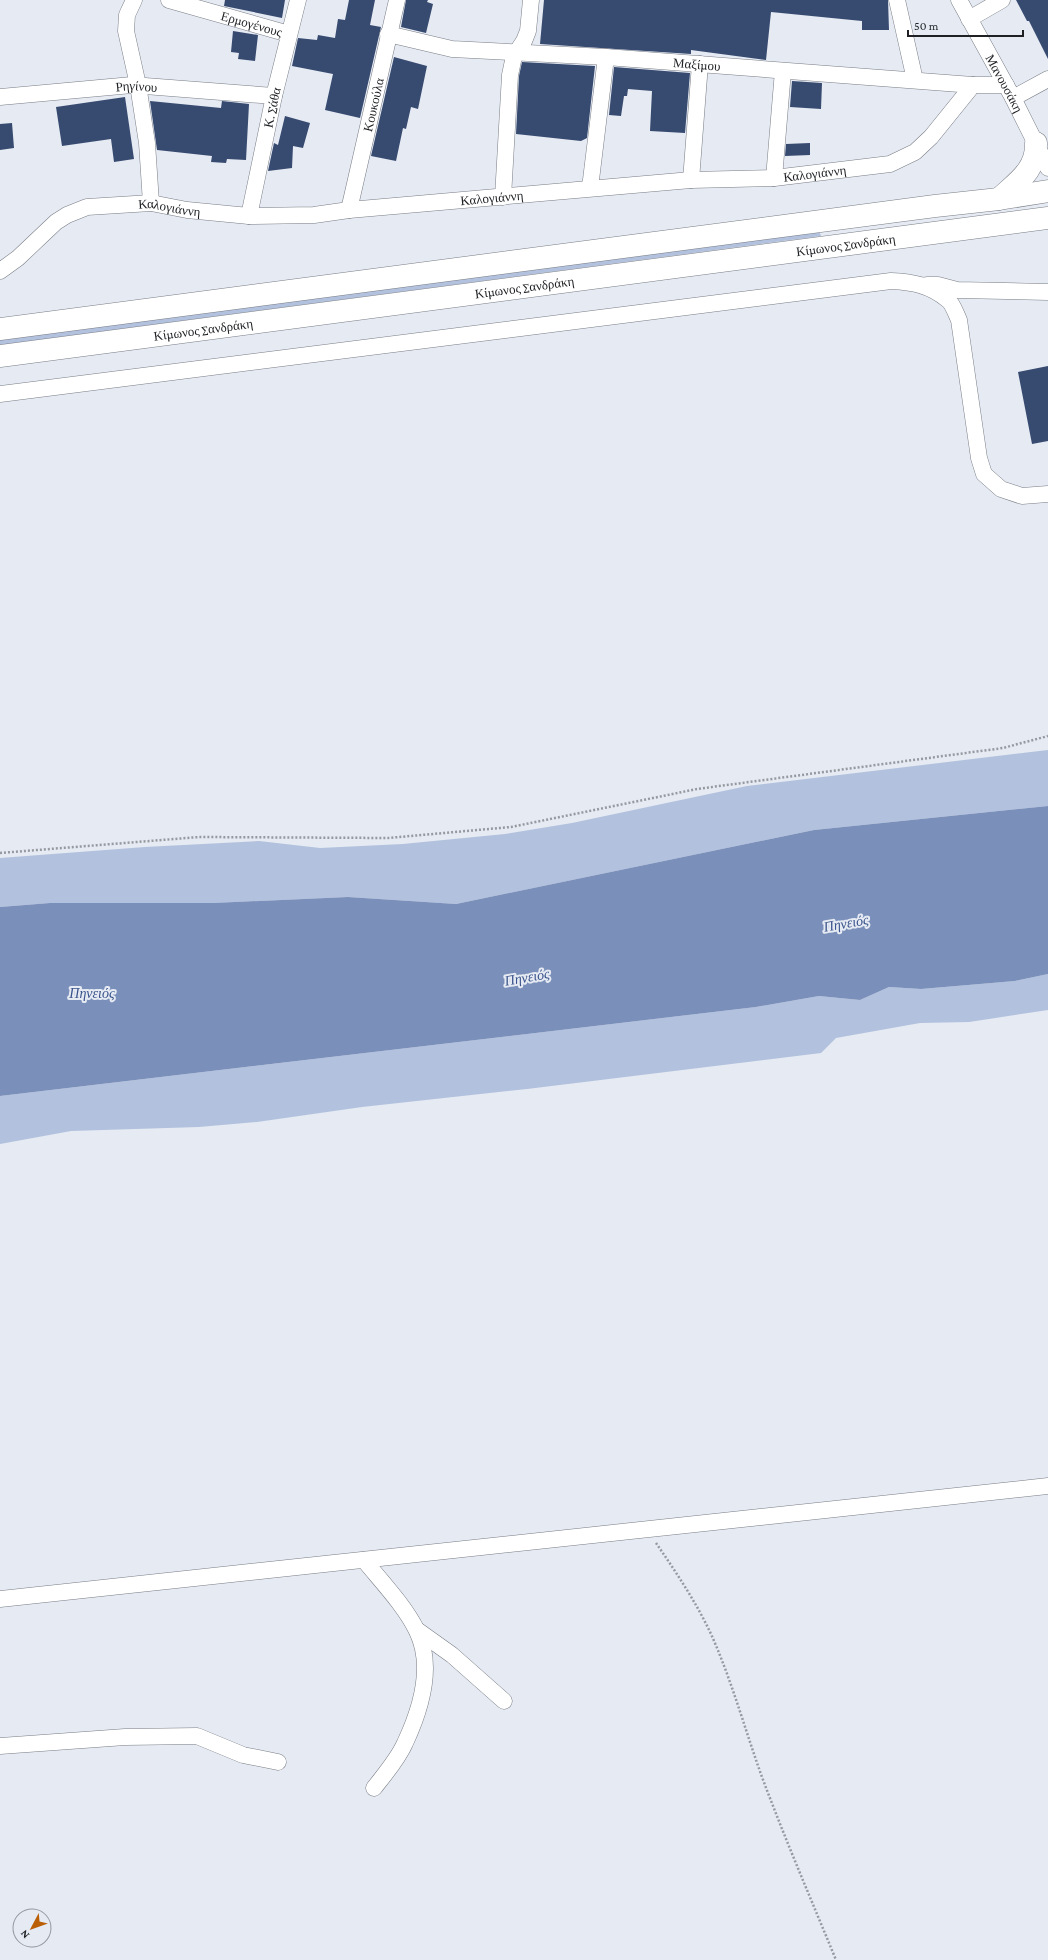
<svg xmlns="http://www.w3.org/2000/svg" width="1048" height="1960" font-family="'Crimson Pro',serif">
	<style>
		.green { fill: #b2c1dd }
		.water { fill: #7a8fb9 }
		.building { fill: #374a70 }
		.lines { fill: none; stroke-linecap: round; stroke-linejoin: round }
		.minor-casing { stroke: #797d85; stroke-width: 17 }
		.highway-casing { stroke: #797d85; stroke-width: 23 }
		.path { stroke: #9699a0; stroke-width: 2.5; stroke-dasharray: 2 2; stroke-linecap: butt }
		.minor { stroke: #fff; stroke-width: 16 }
		.highway { stroke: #fff; stroke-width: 22 }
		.labels { text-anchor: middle; stroke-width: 4; stroke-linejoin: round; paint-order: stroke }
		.street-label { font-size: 13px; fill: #1e2023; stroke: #e5eaf3 }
		.water-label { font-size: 14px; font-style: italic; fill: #39538b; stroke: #e5eaf3 }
	</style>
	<rect width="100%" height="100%" fill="#e5eaf3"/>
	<path class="green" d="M819 231 821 236 0 345V338Z
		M1048 750V806L814 830 456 904 348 897 213 903H50L0 907V858L145 847 259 841 320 848 403 844 505 834 572 823 747 786Z
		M1048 974V1010L969 1022 920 1023 836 1038 821 1053 527 1089 362 1107 257 1122 199 1127 71 1131 0 1144V1096L756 1007 819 996 860 1000 889 987 921 989 1015 981Z"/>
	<path class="water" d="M1048 806V974L1015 981 921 989 889 987 860 1000 819 996 756 1007 0 1096V907L50 903H213L348 897 456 904 814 830Z"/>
	<path class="building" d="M225 0H285L282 18 224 6Z
		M349 0H375L370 25 381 27 360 118 325 110 333 74 292 66 298 38 317 40 318 35 335 38 338 19 345 20Z
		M406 0H428L427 2 433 4 426 33 401 27Z
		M544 0H888L889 30H862V21L771 12 766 60 691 50V54L540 44Z
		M1016 0H1048V59L1029 21H1027Z
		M233 31 258 35 255 61 238 59 239 53 231 52Z
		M394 57 427 66 418 109 411 107 406 129 403 128 396 161 371 156Z
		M522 62 595 66 587 138 581 141 516 134 519 76Z
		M614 67 690 73 685 133 650 131 652 91 628 89 627 96H624L621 116 609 115Z
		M792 81 822 83 821 109 790 107Z
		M125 97 134 159 114 162 111 139 62 146 56 107Z
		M150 101 221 108 222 101 249 104 246 160 227 159 226 163 211 162 212 156 157 150Z
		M285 116 310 123 303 148 293 146 292 168 268 171 274 143 278 145Z
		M12 123 14 148 0 150V124Z
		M810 143V155L785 156 786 144Z
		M1048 366V441L1032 444 1018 372Z"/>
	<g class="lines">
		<defs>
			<g id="minor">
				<path d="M134 0 127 15 126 31 138 85 147 143 151 203"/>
				<path id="s1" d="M169 0 289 34"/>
				<path d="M897 0 915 80"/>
				<path id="s2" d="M959 0 1013 98 1048 168"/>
				<path d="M969 19 1002 0"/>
				<path id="s3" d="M388 34 452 49 606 57 973 85H1006"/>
				<path id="s4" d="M0 97 132 85 274 96"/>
				<path d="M1013 98 1048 79"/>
				<path d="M774 178 783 71"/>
				<path d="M691 180 700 64"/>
				<path d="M590 188 606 57"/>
				<path d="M503 197 510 75 514 56 524 41 528 31 531 0"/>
				<path id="s5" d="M349 210 397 0"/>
				<path id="s6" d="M249 216 274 96 298 0"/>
				<path id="s7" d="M0 271 18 258 56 222 67 215 87 207 151 203 187 210 249 216 314 215 349 210 691 180 774 178 890 164 915 152 931 137 973 85"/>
				<path d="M927 285H938L957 290 1048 292"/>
				<path d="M0 394 891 281C913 282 930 285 948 300 953 304 956 314 959 320L979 458 984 474 1001 489 1022 496 1048 494"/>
				<path d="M364 1560C381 1581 405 1606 417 1631 434 1666 421 1709 405 1743 398 1759 385 1774 374 1788"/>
				<path d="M0 1599 1048 1486"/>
				<path d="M417 1630 452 1655 504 1701"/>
				<path d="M0 1746 125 1737 197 1736 243 1755 278 1762"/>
			</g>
			<g id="highway">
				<path d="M999 199C1017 182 1037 170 1036 143"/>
				<path d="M0 329 935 206 999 199 1048 191"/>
				<path id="s8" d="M0 356 1048 218"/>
			</g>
		</defs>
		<use href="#minor" class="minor-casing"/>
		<use href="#highway" class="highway-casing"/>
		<path class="path" d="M0 853 199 837 388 838 511 827 697 789 1003 748 1048 736
			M656 1543C676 1572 696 1602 711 1634 732 1681 745 1730 762 1777 785 1839 811 1899 836 1960"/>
		<use href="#minor" class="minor"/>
		<use href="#highway" class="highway"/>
	</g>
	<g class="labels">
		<g class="street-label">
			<text dy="5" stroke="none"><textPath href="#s1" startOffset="86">Ερμογένους</textPath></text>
			<text dy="5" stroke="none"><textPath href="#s3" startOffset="311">Μαξίμου</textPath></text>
			<text dy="5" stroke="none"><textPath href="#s2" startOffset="95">Μανουσάκη</textPath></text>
			<text dy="5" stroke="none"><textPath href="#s4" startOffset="137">Ρηγίνου</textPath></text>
			<text dy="5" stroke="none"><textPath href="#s5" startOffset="108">Κουκούλα</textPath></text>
			<text dy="5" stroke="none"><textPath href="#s6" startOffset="111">Κ. Σάθα</textPath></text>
			<text dy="5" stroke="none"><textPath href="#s7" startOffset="840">Καλογιάννη</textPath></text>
			<text dy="5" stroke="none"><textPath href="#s7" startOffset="516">Καλογιάννη</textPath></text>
			<text dy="5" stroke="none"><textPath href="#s7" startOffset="192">Καλογιάννη</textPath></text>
			<text dy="5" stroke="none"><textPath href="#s8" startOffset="853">Κίμωνος Σανδράκη</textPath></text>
			<text dy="5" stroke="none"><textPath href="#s8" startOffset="529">Κίμωνος Σανδράκη</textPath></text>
			<text dy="5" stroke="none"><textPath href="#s8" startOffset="205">Κίμωνος Σανδράκη</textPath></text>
		</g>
		<g class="water-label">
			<text transform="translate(846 923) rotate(-10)" y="5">Πηνειός</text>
			<text transform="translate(527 977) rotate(-10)" y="5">Πηνειός</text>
			<text x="92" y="998">Πηνειός</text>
		</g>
	</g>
	<g transform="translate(32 1928) rotate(229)"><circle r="19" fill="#e5eaf3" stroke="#9599a0"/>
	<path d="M0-3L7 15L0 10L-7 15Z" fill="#bb5f07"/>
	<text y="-6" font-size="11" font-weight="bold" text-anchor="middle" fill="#1e2023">N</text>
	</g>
	<path d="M908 30v6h115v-6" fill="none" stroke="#1e2023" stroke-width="2"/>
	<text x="914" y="30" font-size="12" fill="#1e2023" stroke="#e5eaf3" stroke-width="3" paint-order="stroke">50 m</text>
</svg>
